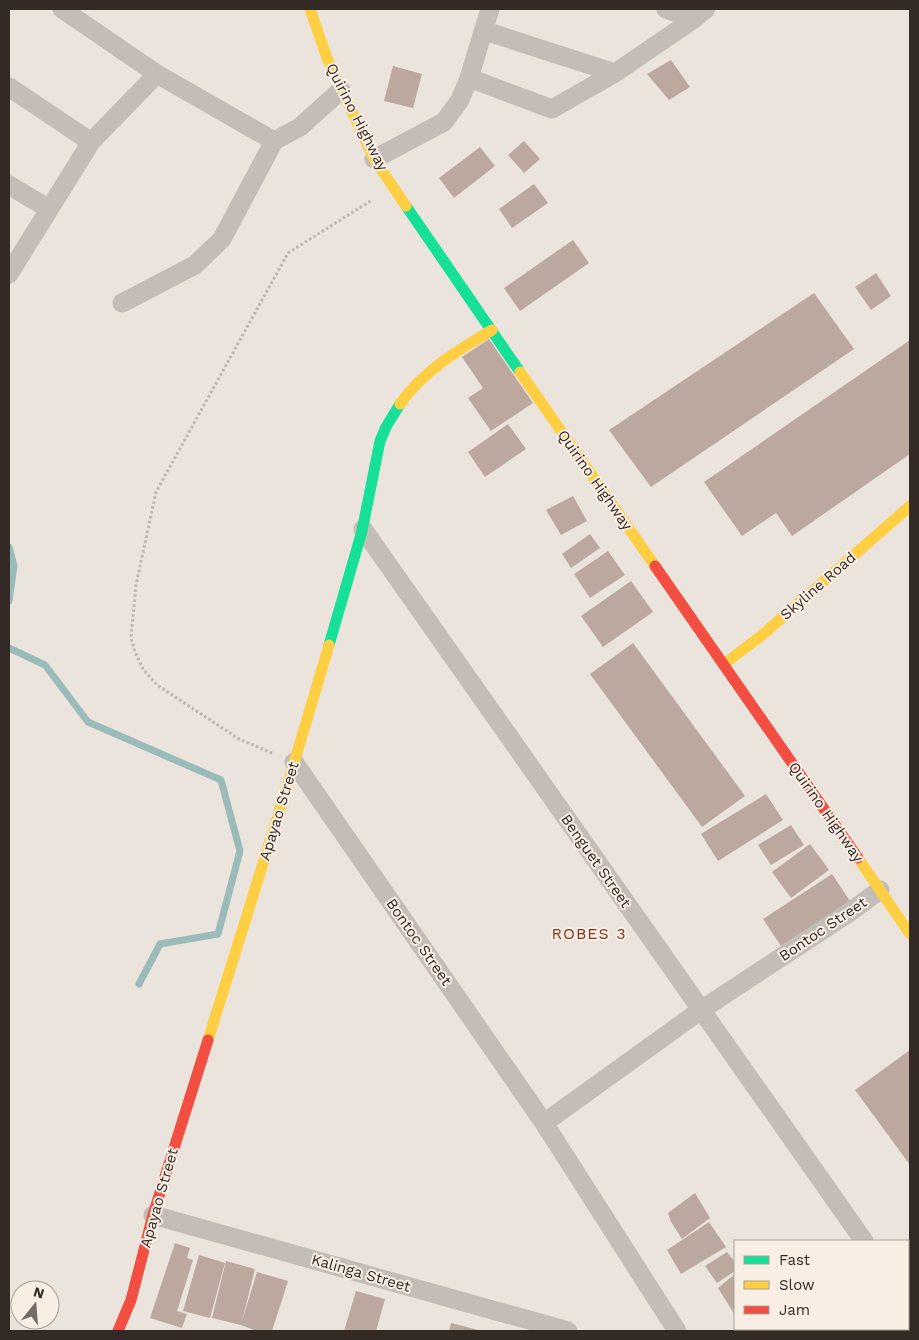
<svg xmlns="http://www.w3.org/2000/svg" width="919" height="1340" font-family="'Work Sans',sans-serif">
	<style>
		.lines { fill: none; stroke-linecap: round; stroke-linejoin: round }
		.stream { stroke: #9bbbba; stroke-width: 7 }
		.building { fill: #bda89f }
		.path { stroke: #bcb5b0; stroke-width: 3; stroke-dasharray: 2.5 2.5; stroke-linecap: butt }
		.street { stroke: #c3bcb7; stroke-width: 19 }
		.fast { stroke: #16e098; stroke-width: 11 }
		.slow { stroke: #ffcf43; stroke-width: 11 }
		.jam { stroke: #f24e42; stroke-width: 11 }
		.labels { text-anchor: middle; stroke-width: 4; stroke-linejoin: round; paint-order: stroke }
		.street-label { font-size: 15px; fill: #332a26; stroke: #f8eee4 }
		.neighbourhood-label { font-size: 16px; letter-spacing: 1px; fill: #7d3723; stroke: #f8eee4 }
	</style>
	<rect width="100%" height="100%" fill="#eae4dd"/>
	<g class="lines">
		<path class="stream" d="M9 547 14 566 9 601
			M9 648 45 665 88 722 221 780 240 851 218 934 160 944 139 984"/>
	</g>
	<path class="building" d="M671 60 690 87 669 100 647 74Z
		M393 66 422 74 413 108 384 101Z
		M524 141 540 159 524 173 508 155Z
		M480 147 495 166 454 198 439 178Z
		M534 184 548 203 512 228 499 209Z
		M573 240 589 263 520 311 504 288Z
		M876 273 891 296 871 310 855 287Z
		M814 293 854 349 651 487 609 430Z
		M489 339 533 403 491 431 468 398 483 388 462 357Z
		M910 340V454L792 536 776 513 742 536 704 482Z
		M508 424 526 449 485 477 468 452Z
		M573 496 587 521 561 535 546 510Z
		M590 534 600 548 571 568 562 554Z
		M608 551 625 575 590 598 574 574Z
		M631 581 653 612 603 647 581 616Z
		M633 643 745 796 702 827 590 674Z
		M766 794 783 820 718 861 701 834Z
		M791 825 804 845 771 865 758 845Z
		M810 844 829 870 791 898 772 872Z
		M832 874 850 901 781 946 763 919Z
		M910 1050V1165L855 1090Z
		M695 1193 710 1218 682 1239 671 1222 668 1213Z
		M709 1222 726 1247 681 1274 667 1250Z
		M175 1243 190 1248 187 1258 193 1260 177 1311 187 1314 182 1328 150 1318Z
		M727 1252 735 1262V1271L717 1283 705 1266Z
		M199 1255 225 1263 210 1318 183 1311Z
		M226 1261 255 1269 242 1321 257 1272 288 1281 272 1331H257L241 1325 212 1318Z
		M735 1274V1315L718 1288Z
		M356 1291 385 1299 376 1331H344Z
		M451 1323 482 1331H449Z"/>
	<g class="lines">
		<path class="path" d="M272 753 239 739 157 685 143 669 135 652 131 638 136 585 156 492 288 253 372 200"/>
		<path class="street" d="M62 9 157 74 274 141
			M666 9 694 19
			M485 31 615 73
			M469 78 552 109 615 73 694 19 706 9
			M9 87 91 142
			M374 159 444 122 460 100 469 78 490 9
			M9 185 49 209
			M9 274 91 142 157 74
			M122 303 195 265 222 239 274 141 300 127 341 90
			M363 529 864 1241
			M294 762 544 1123 677 1331
			M544 1123 701 1010 850 912 880 890
			M153 1215 568 1331
			M908 1303 910 1307"/>
		<path class="fast" d="M406 206 520 372
			M329 645 362 531 380 441 386 427 400 404"/>
		<path class="slow" d="M310 9 327 58 374 159 406 206
			M520 372 655 566
			M400 404C423 371 458 350 492 330
			M724 664 762 635 910 506
			M858 858 910 934
			M208 1040 289 780 329 645"/>
		<path class="jam" d="M655 566 858 858
			M118 1331 131 1300 153 1215 208 1040"/>
	</g>
	<g class="labels">
		<g class="street-label">
			<text transform="translate(357 117) rotate(63)" y="5">Quirino Highway</text>
			<text transform="translate(595 480) rotate(55)" y="5">Quirino Highway</text>
			<text transform="translate(818 586) rotate(-41)" y="5">Skyline Road</text>
			<text transform="translate(279 811) rotate(-73)" y="5">Apayao Street</text>
			<text transform="translate(826 812) rotate(55)" y="5">Quirino Highway</text>
			<text transform="translate(596 861) rotate(55)" y="5">Benguet Street</text>
			<text transform="translate(823 929) rotate(-34)" y="5">Bontoc Street</text>
			<text transform="translate(419 942) rotate(55)" y="5">Bontoc Street</text>
			<text transform="translate(159 1198) rotate(-74)" y="5">Apayao Street</text>
			<text transform="translate(361 1273) rotate(16)" y="5">Kalinga Street</text>
		</g>
		<g class="neighbourhood-label">
			<text x="589" y="939">ROBES 3</text>
		</g>
	</g>
	<rect width="919" height="1340" fill="none" stroke="#332a26" stroke-width="20"/>
	<rect x="734" y="1240" width="175" height="90" fill="#f8eee4" stroke="#a9a098"/>
	<rect x="744" y="1256" width="25" height="8" fill="#16e098" stroke="#a9a098"/>
	<text x="779" y="1265" font-size="15" fill="#332a26">Fast</text>
	<rect x="744" y="1281" width="25" height="8" fill="#ffcf43" stroke="#a9a098"/>
	<text x="779" y="1290" font-size="15" fill="#332a26">Slow</text>
	<rect x="744" y="1306" width="25" height="8" fill="#f24e42" stroke="#a9a098"/>
	<text x="779" y="1315" font-size="15" fill="#332a26">Jam</text>
	<g transform="translate(35 1305) rotate(17)"><circle r="24" fill="#f8eee4" stroke="#a9a098"/>
	<path d="M0-4L9 19L0 12L-9 19Z" fill="#736b66"/>
	<text y="-8" font-size="14" font-weight="bold" text-anchor="middle" fill="#332a26">N</text>
	</g>
</svg>
